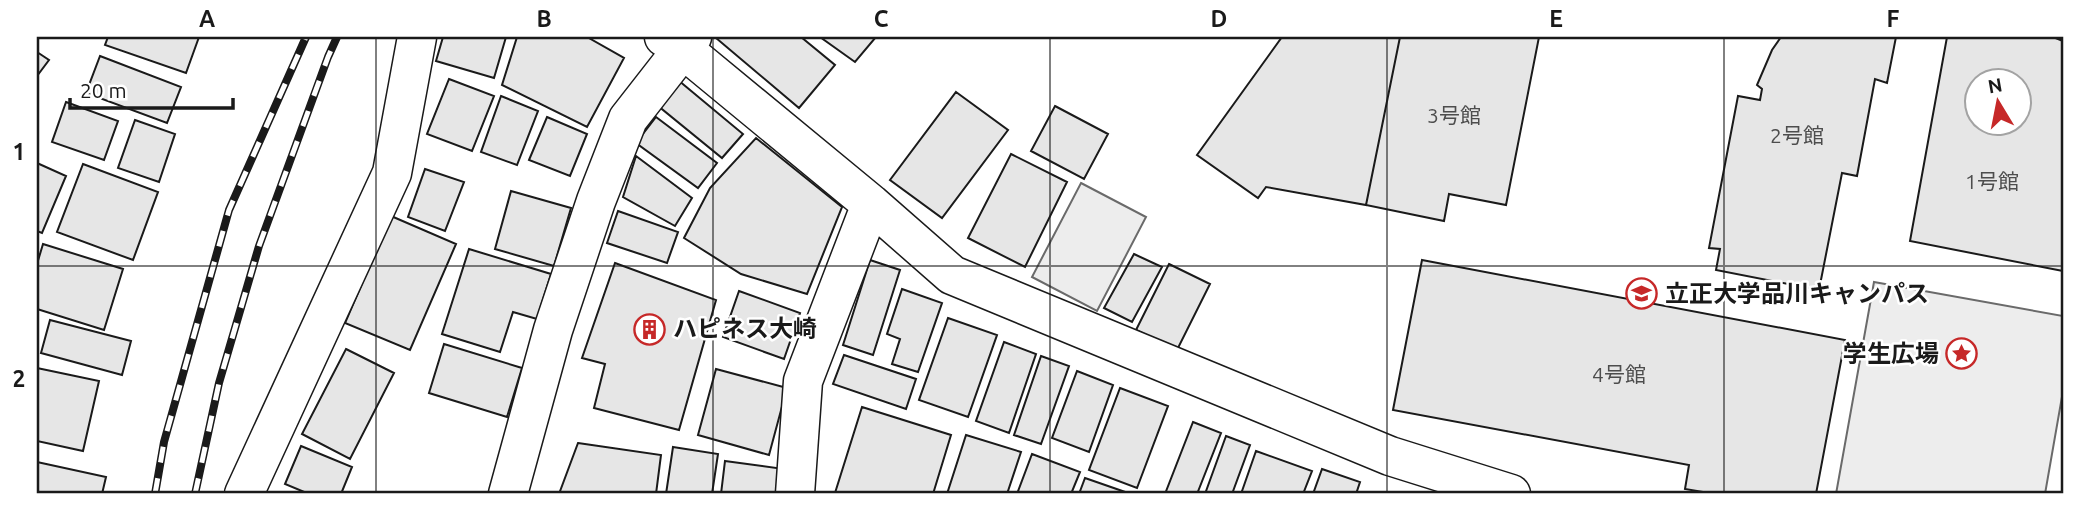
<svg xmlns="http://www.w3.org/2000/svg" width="2100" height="531" font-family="Ubuntu,'Noto Sans JP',sans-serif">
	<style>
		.built { fill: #ededed; stroke: #6a6a6a; stroke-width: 2 }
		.building { fill: #e6e6e6; stroke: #1a1a1a; stroke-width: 2; fill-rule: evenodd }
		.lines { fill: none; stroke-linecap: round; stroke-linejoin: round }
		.street-casing { stroke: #1a1a1a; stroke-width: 41 }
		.street { stroke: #fff; stroke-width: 38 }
		.rail-casing { stroke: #1a1a1a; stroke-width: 8 }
		.rail { stroke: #fff; stroke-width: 5; stroke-dasharray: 16; stroke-linecap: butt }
		.grid { fill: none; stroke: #1a1a1a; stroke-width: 2; stroke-opacity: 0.55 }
		.labels { text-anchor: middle; stroke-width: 5; stroke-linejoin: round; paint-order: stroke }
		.number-label { font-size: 21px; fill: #4d4d4d }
		.poi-label { font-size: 24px; font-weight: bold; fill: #1a1a1a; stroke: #fff; text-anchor: start }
		.neatline { fill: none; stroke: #1a1a1a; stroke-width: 2.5 }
		.grid-label { font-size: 23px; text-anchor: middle; font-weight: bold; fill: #1a1a1a }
	</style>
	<rect width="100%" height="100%" fill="#fff"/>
	<path class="built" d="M1081 183 1146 217 1097 311 1032 277Z
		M1874 282 2063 316V391L2045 494H1836Z"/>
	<path class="building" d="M108 37H199L186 73 105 45Z
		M443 37H506L494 78 436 61Z
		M517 37H587L624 58 587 127 502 85Z
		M717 37H801L835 65 799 108 716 38Z
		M820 37H876L855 62Z
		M1282 37H1400L1366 205 1266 187 1258 198 1197 155Z
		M1400 37H1539L1506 205 1449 194 1444 221 1366 205Z
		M1781 37H1896L1887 83 1875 79 1857 176 1842 173 1819 290 1716 270 1720 249 1709 248 1738 96 1760 100 1762 89 1757 85 1772 50Z
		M1947 37H2053L2063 41V271L1910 241ZM1978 80H2020V122H1978Z
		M37 52 49 60 37 76Z
		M100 56 181 87 167 123 86 93Z
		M449 79 494 96 472 151 427 134Z
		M678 80 743 134 722 158 657 105Z
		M956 92 1008 130 942 218 890 180Z
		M501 96 538 111 517 165 481 152Z
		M66 102 118 121 104 160 52 142Z
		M1055 106 1108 134 1084 179 1031 151Z
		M547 117 587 134 570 176 529 160Z
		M656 117 717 163 698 188 636 143Z
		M135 120 175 134 159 182 118 168Z
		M756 138 842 207 807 294 741 274 684 238 710 188Z
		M1011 154 1067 182 1025 267 968 238Z
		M636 156 692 198 675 226 623 197Z
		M37 163 66 176 42 233 37 231Z
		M83 164 158 192 133 260 57 232Z
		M425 169 464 182 445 231 408 217Z
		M511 191 571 208 554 266 495 249Z
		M618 211 678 232 667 263 607 243Z
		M391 216 456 244 410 350 345 323Z
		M43 244 123 269 104 330 37 309V264Z
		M469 249 551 274 537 319 513 312 500 352 442 334Z
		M1134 254 1162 267 1132 322 1104 308Z
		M870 260 900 270 873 355 843 345Z
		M1422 260 1845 340 1816 494H1715L1685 489 1689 465 1393 410Z
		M615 263 716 300 679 430 594 408 605 364 582 358Z
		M1169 264 1210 284 1177 350 1136 330Z
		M902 289 942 303 918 372 892 364 900 339 887 334Z
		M739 291 800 313 784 359 723 337Z
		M948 318 997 335 968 417 919 400Z
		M50 320 131 341 122 375 41 353Z
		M1004 342 1036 354 1009 433 976 421Z
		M444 344 522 368 507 417 429 393Z
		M346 349 394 373 350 459 302 434Z
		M844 355 916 379 906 409 833 384Z
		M1041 356 1069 366 1041 444 1014 435Z
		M37 368 99 381 83 451 37 441Z
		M716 369 787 388 769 455 698 435Z
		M1077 371 1113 385 1089 452 1052 438Z
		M1120 388 1168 406 1137 488 1089 470Z
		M862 407 951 435 933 494 835 493Z
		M1193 422 1221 433 1197 494H1165Z
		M966 435 1021 452 1007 494H947Z
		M1226 436 1250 445 1232 494H1205Z
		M578 443 661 455 656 494H559Z
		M301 446 352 467 341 494H309L285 484Z
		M673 447 718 454 712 494H666Z
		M1256 451 1312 471 1303 494H1241Z
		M1032 454 1080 472 1071 494H1017Z
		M725 461 784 469 781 494H721Z
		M37 462 106 477 102 494H37Z
		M1322 469 1360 482 1356 494H1313Z
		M1085 478 1131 494H1079Z"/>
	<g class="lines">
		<defs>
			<path id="street" d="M664 37 683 49 871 204 803 381 795 494
				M871 204 952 275 1390 456 1511 494
				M244 494 392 173 417 37
				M508 494 553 330 596 201 628 119 692 37"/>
		</defs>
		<use href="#street" class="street-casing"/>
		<use href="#street" class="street"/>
		<defs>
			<path id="rail" d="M155 494 164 442 229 210 306 37
				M195 494 219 383 259 246 328 57 337 37"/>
		</defs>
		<use href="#rail" class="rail-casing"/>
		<use href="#rail" class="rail"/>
	</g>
	<path class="grid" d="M376 37V494M713 37V494M1050 37V494M1387 37V494M1724 37V494M37 266H2063"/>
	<defs>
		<symbol id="university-ring" viewBox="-11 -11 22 22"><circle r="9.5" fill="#fff" stroke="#c62828" stroke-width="1.5"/><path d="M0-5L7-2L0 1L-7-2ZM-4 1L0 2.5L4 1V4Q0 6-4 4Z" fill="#c62828"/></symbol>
		<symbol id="building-ring" viewBox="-11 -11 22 22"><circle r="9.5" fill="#fff" stroke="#c62828" stroke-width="1.5"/><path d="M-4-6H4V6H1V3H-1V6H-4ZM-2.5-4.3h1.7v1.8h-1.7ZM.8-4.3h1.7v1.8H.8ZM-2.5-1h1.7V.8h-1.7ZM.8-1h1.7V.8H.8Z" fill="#c62828"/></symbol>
		<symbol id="sight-ring" viewBox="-11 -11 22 22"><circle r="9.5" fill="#fff" stroke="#c62828" stroke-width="1.5"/><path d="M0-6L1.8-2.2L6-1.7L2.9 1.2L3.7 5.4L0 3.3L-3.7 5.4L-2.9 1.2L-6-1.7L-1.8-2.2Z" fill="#c62828"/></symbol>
	</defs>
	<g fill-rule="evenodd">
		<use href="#university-ring" x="1624" y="276" width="35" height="35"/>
		<use href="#building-ring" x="632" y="312" width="35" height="35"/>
		<use href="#sight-ring" x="1944" y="336" width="35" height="35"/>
	</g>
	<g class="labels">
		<g class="number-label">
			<text x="1454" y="123">3号館</text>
			<text x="1797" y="143">2号館</text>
			<text x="1992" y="189">1号館</text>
			<text x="1619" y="382">4号館</text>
		</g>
		<g class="poi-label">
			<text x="1665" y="302">立正大学品川キャンパス</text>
			<text x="673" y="337">ハピネス大崎</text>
			<text x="1939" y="362" text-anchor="end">学生広場</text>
		</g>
	</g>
	<rect width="2100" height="531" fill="none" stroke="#ffffff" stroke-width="77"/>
	<g transform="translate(1998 102) rotate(350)"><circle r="33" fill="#ffffff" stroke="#a3a3a3" stroke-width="2"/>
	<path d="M0-5L12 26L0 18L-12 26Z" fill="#c62828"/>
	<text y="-10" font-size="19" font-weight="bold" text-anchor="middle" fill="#1a1a1a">N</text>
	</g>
	<path d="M70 98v10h163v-10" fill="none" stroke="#1a1a1a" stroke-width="3.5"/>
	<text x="80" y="98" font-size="21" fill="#1a1a1a" stroke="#ffffff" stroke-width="5" paint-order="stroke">20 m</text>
	<rect x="38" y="38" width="2024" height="454" class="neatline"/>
	<g class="grid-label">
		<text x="207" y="27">A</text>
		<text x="544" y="27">B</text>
		<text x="881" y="27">C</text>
		<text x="1219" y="27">D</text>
		<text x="1556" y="27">E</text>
		<text x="1893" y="27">F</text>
		<text x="19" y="160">1</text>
		<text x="19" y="387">2</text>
	</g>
</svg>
